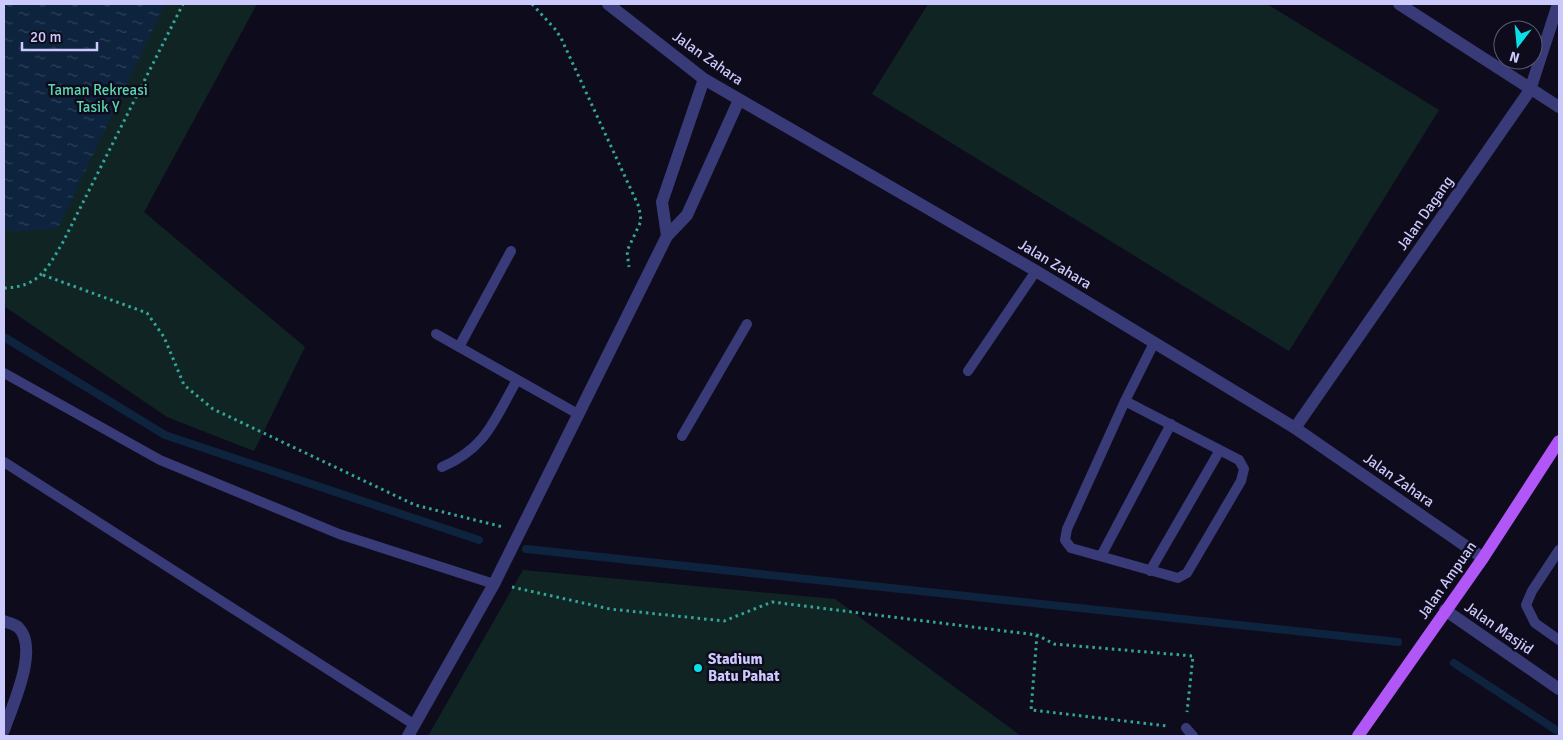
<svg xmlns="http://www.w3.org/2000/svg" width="1563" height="740" font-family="Signika,sans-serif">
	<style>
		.park { fill: #102523 }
		.water { fill: url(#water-ripples) }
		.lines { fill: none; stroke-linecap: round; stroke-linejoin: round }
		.stream { stroke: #0e233e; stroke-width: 8 }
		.path { stroke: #32a799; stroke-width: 3; stroke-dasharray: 2.5 4; stroke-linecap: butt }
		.service { stroke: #393b79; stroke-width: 10 }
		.minor { stroke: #393b79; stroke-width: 12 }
		.tertiary { stroke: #393b79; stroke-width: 12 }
		.primary { stroke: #b156f7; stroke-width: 12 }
		.poi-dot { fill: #0bdee7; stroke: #0e0c1c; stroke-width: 2 }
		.labels { text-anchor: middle; stroke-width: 5; stroke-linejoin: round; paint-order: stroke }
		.street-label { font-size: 15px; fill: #ccc9fc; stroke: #0e0c1c }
		.park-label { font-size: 15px; fill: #5ad7b0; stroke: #0e0c1c }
		.poi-label { font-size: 15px; font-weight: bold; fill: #ccc9fc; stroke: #0e0c1c; text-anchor: start }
	</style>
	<defs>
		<pattern id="water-ripples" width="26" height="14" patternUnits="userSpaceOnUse" patternTransform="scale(1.25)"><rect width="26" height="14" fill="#0e233e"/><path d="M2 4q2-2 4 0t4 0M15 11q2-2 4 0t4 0" fill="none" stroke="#30425b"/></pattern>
	</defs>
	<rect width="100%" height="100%" fill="#0e0c1c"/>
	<path class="park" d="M4 4H257L144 212 305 347 254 451 167 417 4 306Z
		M928 4H1267L1439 110 1289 351 872 94Z
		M523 570 835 599 1021 736H428Z"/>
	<path class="water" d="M4 4H165L58 228 17 232 4 229Z"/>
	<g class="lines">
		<path class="stream" d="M4 337 165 435 479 540
			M526 549 1398 642
			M1454 663 1559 732"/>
		<path class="path" d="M532 4 555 29 561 38 639 207 641 221 627 251 629 267
			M43 275 147 313 164 337 184 385 213 409 415 505 503 527
			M4 288C39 287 47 269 63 242L183 4
			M512 587 610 609 724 621 772 602 1037 635 1054 644 1193 656 1187 712
			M1037 635 1031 710 1168 726"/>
		<path class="service" d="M436 334 578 414
			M459 347 511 251
			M968 371 1036 271
			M4 373 160 460 339 534 494 584
			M1125 401 1239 460 1244 469 1241 481 1187 573 1178 578 1071 548 1065 540 1067 529 1125 401 1154 343
			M682 436 747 324
			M4 462 415 725
			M442 467C487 447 494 420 517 380
			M1559 550 1532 591 1526 605 1535 623 1559 640
			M1101 556 1171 424
			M1150 571 1220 450
			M1186 728 1193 736"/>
		<path class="minor" d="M1399 4 1559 107
			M1295 428 1530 90 1558 4
			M4 621C8 623 14 624 18 627 40 648 12 706 4 730"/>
		<path class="tertiary" d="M608 4 704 79 1036 271 1295 428 1483 558
			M667 236 662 202 704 79
			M1445 610 1559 689
			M408 736 494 584 667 236 687 215 739 100"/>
		<path class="primary" d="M1358 736 1483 558 1559 441"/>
	</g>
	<circle class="poi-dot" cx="698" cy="668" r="5"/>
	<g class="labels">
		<g class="street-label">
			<text transform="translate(708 58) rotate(35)" y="5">Jalan Zahara</text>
			<text transform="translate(1425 213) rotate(-55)" y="5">Jalan Dagang</text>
			<text transform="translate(1055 264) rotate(31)" y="5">Jalan Zahara</text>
			<text transform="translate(1399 480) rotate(35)" y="5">Jalan Zahara</text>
			<text transform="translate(1447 580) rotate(-55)" y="5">Jalan Ampuan</text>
			<text transform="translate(1499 628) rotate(35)" y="5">Jalan Masjid</text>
		</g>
		<g class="park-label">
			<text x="98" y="95">Taman Rekreasi<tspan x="98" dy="17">Tasik Y</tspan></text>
		</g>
		<g class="poi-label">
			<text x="708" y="664">Stadium<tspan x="708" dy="17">Batu Pahat</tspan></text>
		</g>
	</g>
	<rect width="1563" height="740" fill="none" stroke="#ccc9fc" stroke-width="10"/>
	<g transform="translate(1518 45) rotate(196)"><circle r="24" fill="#0e0c1c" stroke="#5a5876"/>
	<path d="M0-4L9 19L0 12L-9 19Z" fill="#0bdee7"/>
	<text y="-8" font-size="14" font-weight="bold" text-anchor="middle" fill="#ccc9fc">N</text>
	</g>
	<path d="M22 42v8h75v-8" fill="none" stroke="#ccc9fc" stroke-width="2.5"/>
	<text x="30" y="42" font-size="15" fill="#ccc9fc" stroke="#0e0c1c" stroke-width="4" paint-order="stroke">20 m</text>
</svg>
